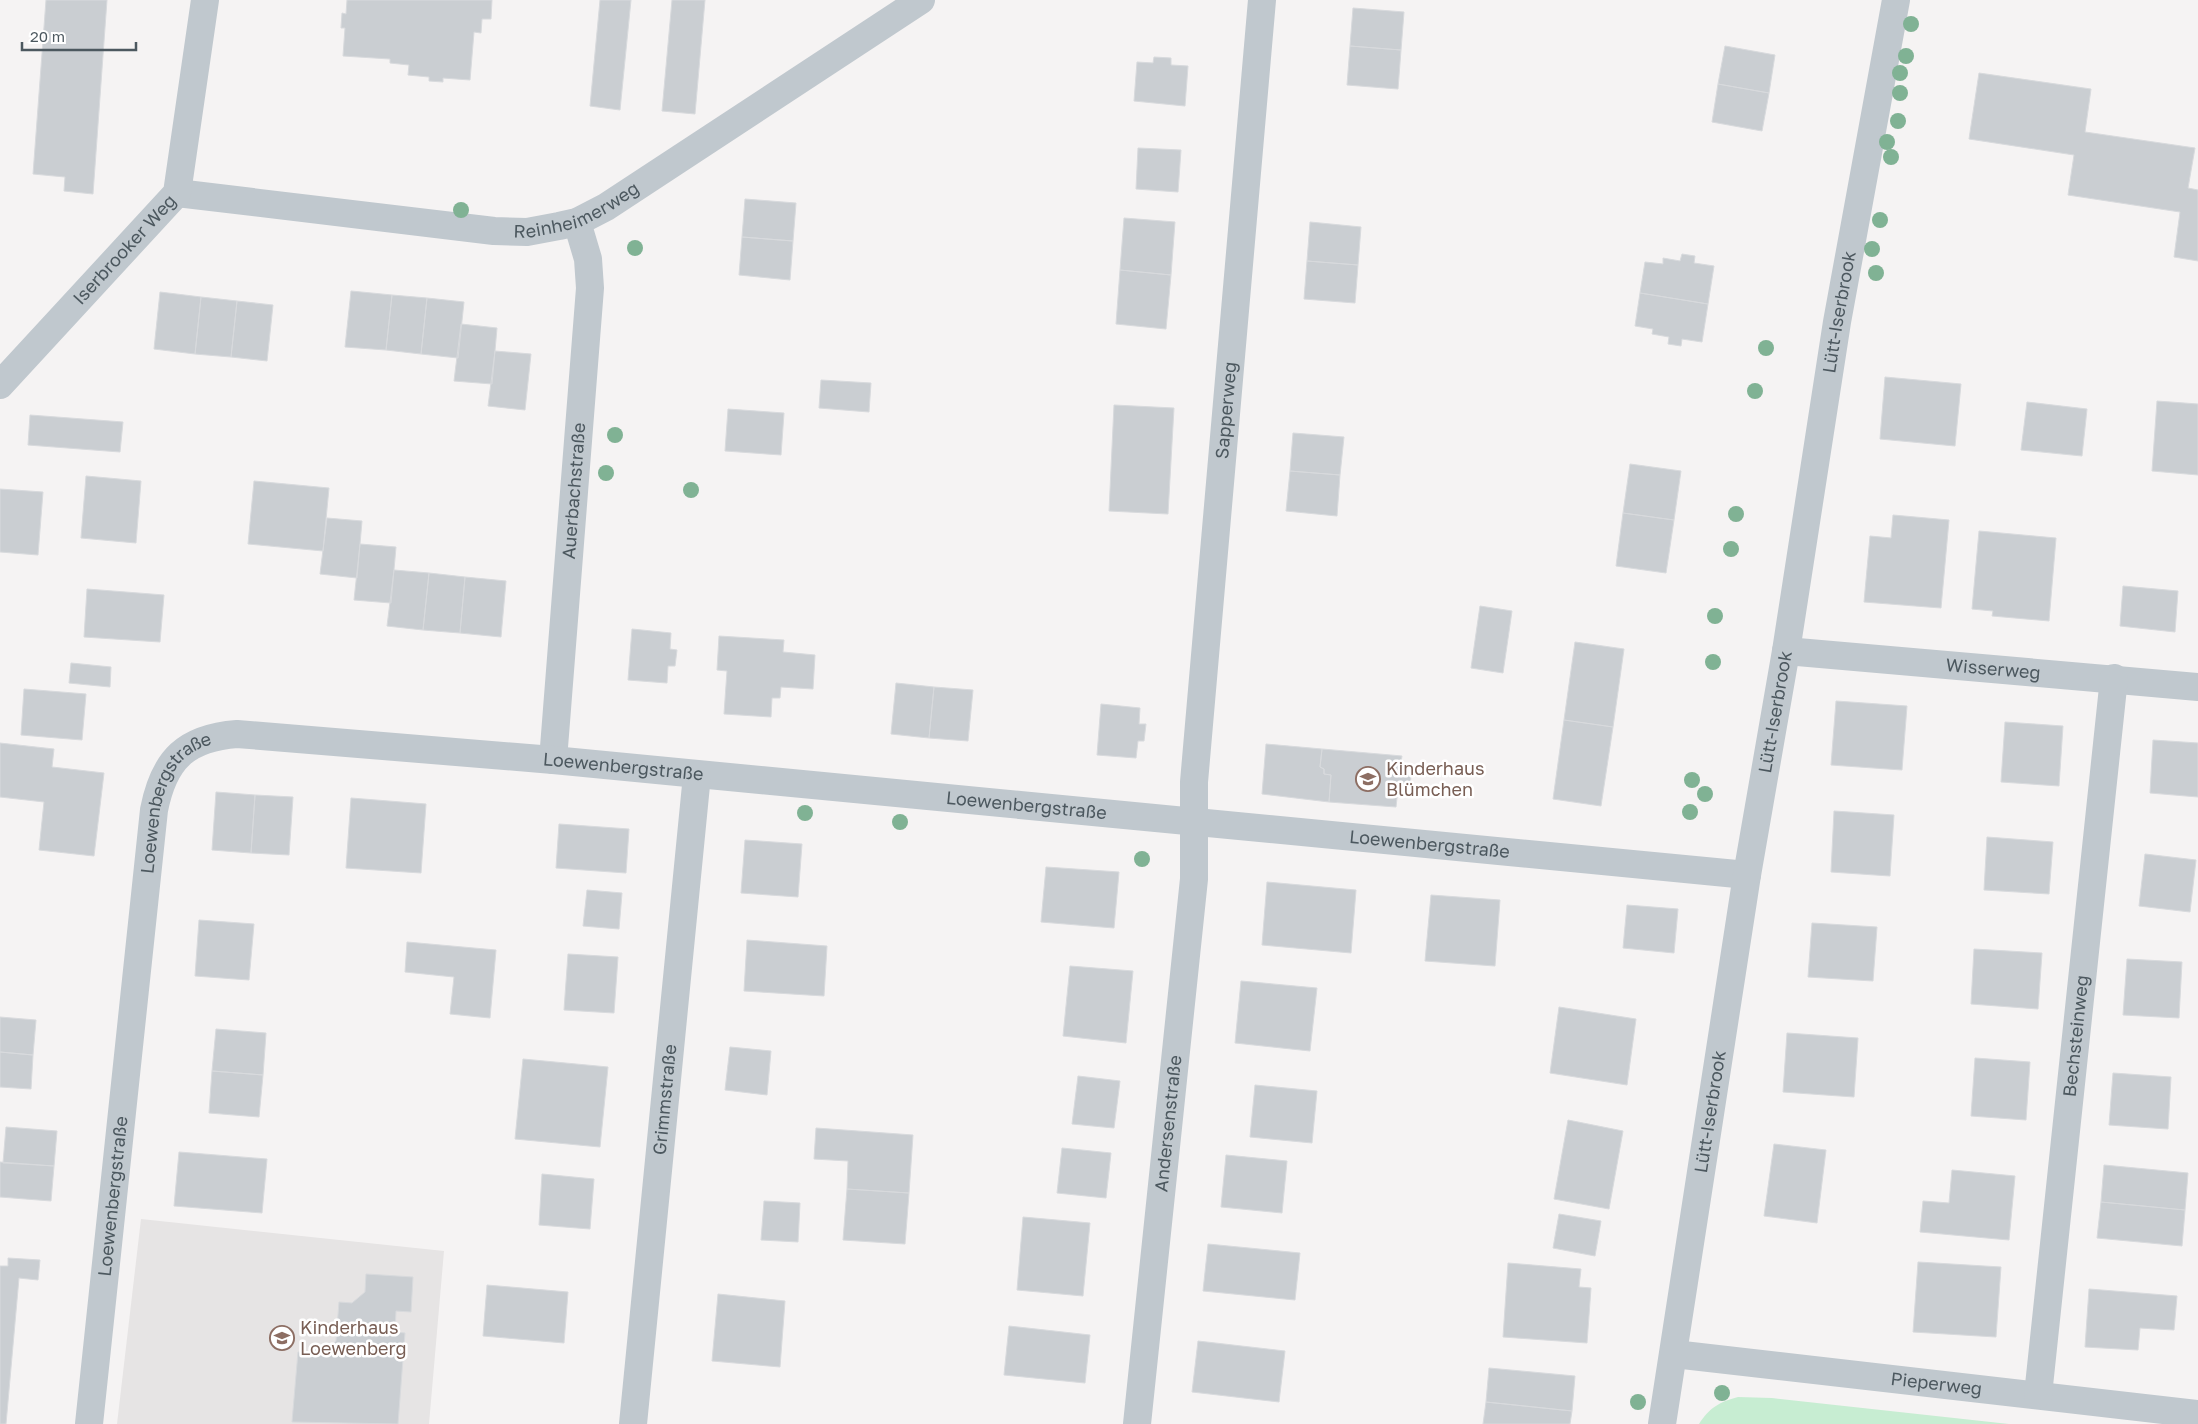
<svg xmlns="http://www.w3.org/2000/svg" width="2198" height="1424" font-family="'Golos Text',sans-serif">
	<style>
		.education { fill: #e6e4e4 }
		.green { fill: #c7edd2 }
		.building { fill: #caced2; stroke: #d8dadd }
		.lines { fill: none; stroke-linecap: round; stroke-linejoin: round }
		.minor { stroke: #c0c8ce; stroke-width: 28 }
		.tree { fill: #80b294 }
		.labels { text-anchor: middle; stroke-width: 5; stroke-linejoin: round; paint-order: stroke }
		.street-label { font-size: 18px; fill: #4c585f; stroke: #fff }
		.education-label { font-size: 18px; fill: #785e54; stroke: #fff; text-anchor: start }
	</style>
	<rect width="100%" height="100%" fill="#f5f3f3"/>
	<path class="education" d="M141 1219 444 1251 429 1424H117Z"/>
	<path class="green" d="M1738 1397 1772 1398 2009 1424H1699C1709 1408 1719 1402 1738 1397Z"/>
	<path class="building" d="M46 0H107L93 194 64 191 65 177 33 174Z
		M347 0H492L491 19H482L481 33 474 32 470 80 443 78V82L429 81V77L408 75 409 65 390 63V59L343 56 345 28H341L342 13 346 14Z
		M600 0H631L620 110 590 106Z
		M672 0H705L695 114 662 111Z
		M1353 8 1404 12 1401 50 1350 46Z
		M1350 46 1401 50 1398 89 1347 85Z
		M1725 46 1775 55 1769 93 1718 84Z
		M1154 57 1171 58V65L1188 66 1185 106 1134 101 1137 62 1153 63Z
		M1979 73 2091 89 2085 132 2195 148 2188 188 2198 190V261L2174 257 2180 212 2068 195 2074 155 1969 139Z
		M1718 84 1769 93 1762 131 1712 122Z
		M1138 148 1181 150 1178 192 1136 189Z
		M745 199 796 203 793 241 742 237Z
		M1124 218 1175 222 1171 275 1120 270Z
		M1310 222 1361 227 1358 265 1307 261Z
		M742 237 793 241 790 280 739 275Z
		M1682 254 1695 256 1694 263 1714 266 1708 304 1640 293 1645 262 1663 264V258L1680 261Z
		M1307 261 1358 265 1355 303 1304 299Z
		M1120 270 1171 275 1166 329 1116 324Z
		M351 291 392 295 386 350 345 347Z
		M160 292 201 297 195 354 154 349Z
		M1640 293 1708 304 1702 342 1682 339 1681 346 1668 344 1669 337 1652 334 1653 329 1635 326Z
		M392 295 427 298 421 354 386 350Z
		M201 297 237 301 231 357 195 354Z
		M427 298 464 302 458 358 421 354Z
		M237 301 273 305 267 361 231 357Z
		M461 324 497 328 492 384 454 381Z
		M495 351 531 354 525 410 488 406Z
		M1885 377 1961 384 1955 446 1880 439Z
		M821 380 871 383 869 412 819 408Z
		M2157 401 2198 404V475L2152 471Z
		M2027 402 2087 409 2082 456 2021 450Z
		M1114 405 1174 408 1168 514 1109 511Z
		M728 409 784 413 781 455 725 451Z
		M30 415 123 422 120 452 28 445Z
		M1293 433 1344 437 1340 475 1290 471Z
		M1630 464 1681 471 1674 520 1623 513Z
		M1290 471 1340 475 1337 516 1286 511Z
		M86 476 141 481 136 543 81 538Z
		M254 481 329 488 323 551 248 544Z
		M0 489 43 492 38 555 0 552Z
		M1623 513 1674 520 1666 573 1616 566Z
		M1893 515 1949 520 1941 608 1864 602 1870 536 1891 538Z
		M327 518 362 521 357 578 320 574Z
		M1979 531 2056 538 2049 621 1992 616 1993 611 1972 609Z
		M360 544 396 547 391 603 354 600Z
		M394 570 429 573 423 630 387 626Z
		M429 573 465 577 460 633 423 630Z
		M465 577 506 581 501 637 460 633Z
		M2123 586 2178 591 2175 632 2120 626Z
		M87 589 164 595 160 642 84 637Z
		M1480 606 1512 611 1503 673 1471 668Z
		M632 629 671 633 670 649 677 650 675 666H668L667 683 628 680Z
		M719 636 784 640 783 652 815 655 813 689 781 687 780 698H772L771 717 724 714 727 671 717 670Z
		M1575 642 1624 649 1613 727 1564 720Z
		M71 663 111 667 110 687 69 683Z
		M896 683 934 687 929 738 891 734Z
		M934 687 973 690 968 741 929 738Z
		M24 689 86 694 82 740 21 735Z
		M1836 701 1907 706 1902 770 1831 765Z
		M1101 704 1140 708 1139 724H1146L1144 741H1138L1136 758 1097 755Z
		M1564 720 1613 727 1601 806 1553 799Z
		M2005 722 2063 726 2059 786 2001 782Z
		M2153 740 2198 743V797L2150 793Z
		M0 743 54 749 52 767 104 773 94 856 39 850 44 802 0 797Z
		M1266 744 1322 749 1320 767 1324 769V774L1331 775 1329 802 1262 794Z
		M1322 749 1402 756 1399 774 1411 775 1410 790 1398 789 1396 807 1329 802 1331 775 1324 774V769L1320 767Z
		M216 792 255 795 251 853 212 850Z
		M255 795 293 797 289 855 251 853Z
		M351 798 426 804 421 873 346 868Z
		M1834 811 1894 815 1890 876 1831 872Z
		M559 824 629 829 626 873 556 868Z
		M1987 837 2053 842 2049 894 1984 890Z
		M745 840 802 844 798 897 741 893Z
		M2145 854 2196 860 2190 912 2139 906Z
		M1046 867 1119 872 1114 928 1041 922Z
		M1267 882 1356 890 1351 953 1262 945Z
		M587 890 622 893 619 929 583 926Z
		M1431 895 1500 900 1495 966 1425 961Z
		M1627 905 1678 909 1674 953 1623 948Z
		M199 920 254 924 249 980 195 976Z
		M1812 923 1877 927 1873 981 1808 977Z
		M747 940 827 946 824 996 744 991Z
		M407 942 496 950 490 1018 450 1014 454 977 405 972Z
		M1974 949 2042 953 2038 1009 1971 1004Z
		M568 954 618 957 614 1013 564 1010Z
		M2127 959 2182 962 2179 1018 2123 1015Z
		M1070 966 1133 971 1126 1043 1063 1036Z
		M1241 981 1317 988 1310 1051 1235 1043Z
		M1559 1007 1636 1019 1627 1085 1550 1073Z
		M0 1017 36 1020 33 1055 0 1052Z
		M216 1029 266 1033 263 1075 212 1071Z
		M1787 1033 1858 1038 1854 1097 1783 1092Z
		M730 1047 771 1051 767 1095 725 1090Z
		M0 1052 33 1055 31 1089 0 1087Z
		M1975 1058 2030 1062 2026 1120 1971 1116Z
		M523 1059 608 1067 600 1147 515 1139Z
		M212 1071 263 1075 259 1117 209 1113Z
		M2113 1073 2171 1077 2168 1129 2109 1125Z
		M1078 1076 1120 1081 1114 1128 1072 1124Z
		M1255 1085 1317 1091 1312 1143 1250 1137Z
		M1568 1120 1623 1131 1609 1209 1554 1199Z
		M6 1127 57 1131 54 1166 3 1163Z
		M816 1128 913 1135 909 1193 847 1189 848 1161 814 1159Z
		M1774 1144 1826 1150 1817 1223 1764 1216Z
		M1062 1148 1111 1153 1106 1198 1057 1193Z
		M179 1152 267 1159 262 1213 174 1206Z
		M1226 1155 1287 1161 1282 1213 1221 1207Z
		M0 1162 54 1166 51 1201 0 1197Z
		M2104 1165 2188 1173 2185 1210 2101 1202Z
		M1952 1170 2015 1176 2009 1240 1920 1232 1923 1201 1949 1203Z
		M542 1174 594 1179 590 1229 539 1225Z
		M847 1189 909 1193 905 1244 843 1240Z
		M764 1201 800 1203 798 1242 761 1240Z
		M2101 1202 2185 1210 2182 1246 2097 1238Z
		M1559 1214 1601 1221 1595 1256 1553 1248Z
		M1023 1217 1090 1223 1083 1296 1017 1290Z
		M1208 1244 1300 1253 1295 1300 1203 1291Z
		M8 1258 40 1260 38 1280 19 1278 6 1424H0V1266H8Z
		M1918 1262 2001 1267 1996 1337 1913 1332Z
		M1508 1263 1581 1269 1579 1287 1591 1288 1587 1343 1503 1337Z
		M366 1274 413 1277 411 1312 396 1311 395 1332 405 1333 398 1424 292 1422 298 1352 321 1355 336 1341 339 1302 352 1303 365 1292Z
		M487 1285 568 1292 564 1343 483 1336Z
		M2089 1289 2177 1296 2174 1330 2140 1328 2138 1350 2085 1347Z
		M718 1294 785 1301 780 1367 712 1361Z
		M1009 1326 1090 1335 1085 1383 1004 1375Z
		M1198 1341 1285 1351 1279 1402 1192 1392Z
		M1489 1368 1575 1376 1572 1411 1486 1402Z
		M1486 1402 1572 1411 1570 1424H1483Z"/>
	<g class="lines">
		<g class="minor">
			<path id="s1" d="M177 193 494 231 527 232 559 226 577 222 606 207 921 0"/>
			<path id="s2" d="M0 385 177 193 205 0"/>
			<path id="s3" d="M1786 651 2198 687"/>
			<path id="s4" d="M553 760 590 288 588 259 577 222"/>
			<path id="s5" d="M1674 1354 2198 1414"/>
			<path id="s6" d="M2038 1395 2114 678"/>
			<path id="s7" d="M89 1424 154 810C164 759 186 738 237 734L553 760 1747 875"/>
			<path id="s8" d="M633 1424 697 775"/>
			<path id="s9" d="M1137 1424 1194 879V782L1262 0"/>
			<path id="s10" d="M1662 1424 1747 875 1786 651 1837 322 1896 0"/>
		</g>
	</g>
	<g class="tree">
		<circle cx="1911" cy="24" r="8"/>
		<circle cx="1906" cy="56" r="8"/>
		<circle cx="1900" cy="73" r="8"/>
		<circle cx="1900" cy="93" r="8"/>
		<circle cx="1898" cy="121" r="8"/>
		<circle cx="1887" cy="142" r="8"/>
		<circle cx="1891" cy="157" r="8"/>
		<circle cx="461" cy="210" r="8"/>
		<circle cx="1880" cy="220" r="8"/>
		<circle cx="635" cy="248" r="8"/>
		<circle cx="1872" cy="249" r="8"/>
		<circle cx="1876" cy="273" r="8"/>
		<circle cx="1766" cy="348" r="8"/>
		<circle cx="1755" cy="391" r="8"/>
		<circle cx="615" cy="435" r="8"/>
		<circle cx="606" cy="473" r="8"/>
		<circle cx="691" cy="490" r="8"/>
		<circle cx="1736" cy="514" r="8"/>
		<circle cx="1731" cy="549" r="8"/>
		<circle cx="1715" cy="616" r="8"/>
		<circle cx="1713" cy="662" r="8"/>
		<circle cx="1692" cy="780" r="8"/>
		<circle cx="1705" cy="794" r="8"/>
		<circle cx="1690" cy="812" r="8"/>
		<circle cx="805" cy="813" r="8"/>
		<circle cx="900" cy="822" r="8"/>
		<circle cx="1142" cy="859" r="8"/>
		<circle cx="1722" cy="1393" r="8"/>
		<circle cx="1638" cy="1402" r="8"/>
	</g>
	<defs>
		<symbol id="school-ring" viewBox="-11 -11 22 22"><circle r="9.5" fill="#fff" stroke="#8d6e63" stroke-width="1.5"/><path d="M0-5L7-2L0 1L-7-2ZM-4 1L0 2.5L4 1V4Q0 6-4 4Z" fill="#8d6e63"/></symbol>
	</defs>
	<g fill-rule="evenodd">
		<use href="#school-ring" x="1354" y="765" width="28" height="28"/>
		<use href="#school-ring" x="268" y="1324" width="28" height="28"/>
	</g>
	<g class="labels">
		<g class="street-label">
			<text dy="6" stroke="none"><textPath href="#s1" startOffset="406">Reinheimerweg</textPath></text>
			<text dy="6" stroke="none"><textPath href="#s2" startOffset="184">Iserbrooker Weg</textPath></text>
			<text dy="6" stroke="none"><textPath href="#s10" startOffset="1126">Lütt-Iserbrook</textPath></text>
			<text dy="6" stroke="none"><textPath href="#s9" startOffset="1018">Sapperweg</textPath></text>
			<text dy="6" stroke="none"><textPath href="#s4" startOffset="270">Auerbachstraße</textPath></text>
			<text dy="6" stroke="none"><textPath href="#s3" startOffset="208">Wisserweg</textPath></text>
			<text dy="6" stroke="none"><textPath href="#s10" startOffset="721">Lütt-Iserbrook</textPath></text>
			<text dy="6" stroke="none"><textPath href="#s7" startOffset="1129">Loewenbergstraße</textPath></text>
			<text dy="6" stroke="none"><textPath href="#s7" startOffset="1534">Loewenbergstraße</textPath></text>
			<text dy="6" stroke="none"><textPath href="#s7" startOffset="634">Loewenbergstraße</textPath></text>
			<text dy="6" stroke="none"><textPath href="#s7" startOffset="1939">Loewenbergstraße</textPath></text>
			<text dy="6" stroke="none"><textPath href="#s6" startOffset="361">Bechsteinweg</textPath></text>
			<text dy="6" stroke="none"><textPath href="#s8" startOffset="326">Grimmstraße</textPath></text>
			<text dy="6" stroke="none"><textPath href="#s10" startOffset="316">Lütt-Iserbrook</textPath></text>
			<text dy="6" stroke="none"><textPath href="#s9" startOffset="302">Andersenstraße</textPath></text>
			<text dy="6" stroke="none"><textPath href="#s7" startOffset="229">Loewenbergstraße</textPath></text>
			<text dy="6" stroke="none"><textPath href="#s5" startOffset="264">Pieperweg</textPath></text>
		</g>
		<g class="education-label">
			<text x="1386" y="775">Kinderhaus<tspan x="1386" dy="21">Blümchen</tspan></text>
			<text x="300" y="1334">Kinderhaus<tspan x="300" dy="21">Loewenberg</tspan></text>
		</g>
	</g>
	<path d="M22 42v8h114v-8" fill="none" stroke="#4c585f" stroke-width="2.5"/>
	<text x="30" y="42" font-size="15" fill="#4c585f" stroke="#ffffff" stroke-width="4" paint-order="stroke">20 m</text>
</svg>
